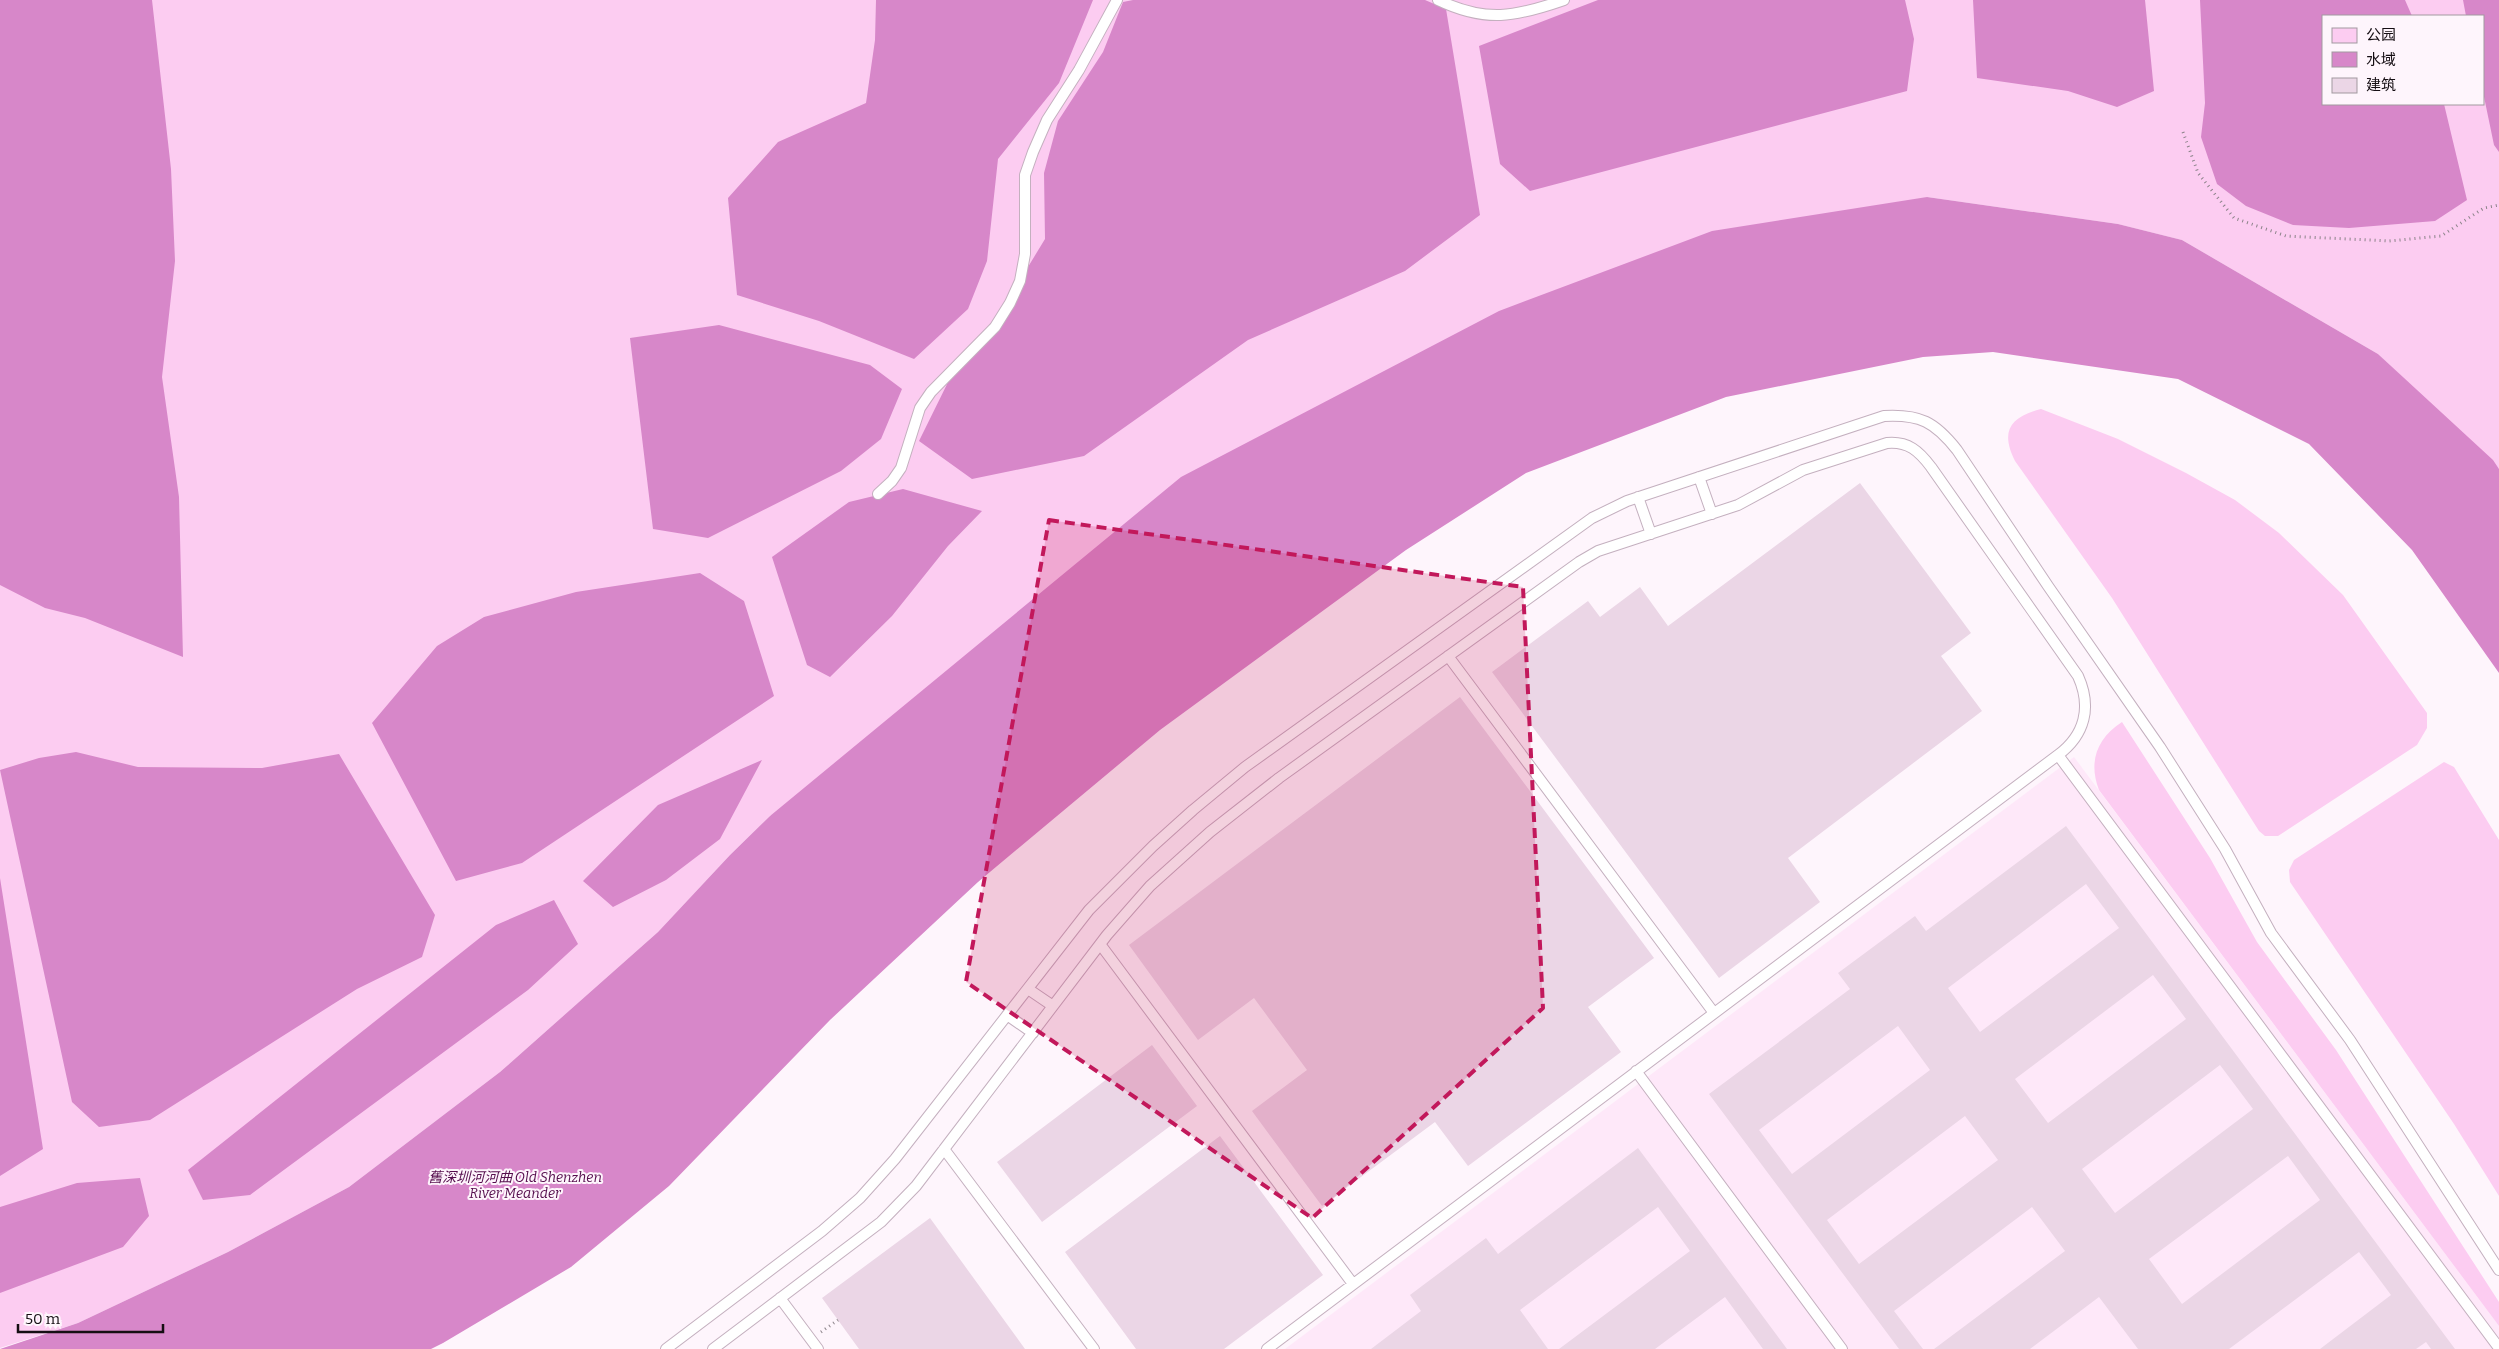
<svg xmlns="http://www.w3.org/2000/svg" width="2499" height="1349" font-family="Bitter,'Noto Sans SC',serif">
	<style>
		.built { fill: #fee8f9 }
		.green { fill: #fcccf1; fill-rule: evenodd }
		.water { fill: #d787c9 }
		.building { fill: #ebd6e6; fill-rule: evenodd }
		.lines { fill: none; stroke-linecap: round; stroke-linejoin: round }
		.lane-casing { stroke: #c4b0bf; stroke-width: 12 }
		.path { stroke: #8b8389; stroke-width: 3; stroke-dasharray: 1 4; stroke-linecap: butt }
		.lane { stroke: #fff; stroke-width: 10 }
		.marked { fill: #c2185b; fill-opacity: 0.2; stroke: #c2185b; stroke-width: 4; stroke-dasharray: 10 6; stroke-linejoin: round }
		.labels { text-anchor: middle; stroke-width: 4; stroke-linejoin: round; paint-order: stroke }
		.water-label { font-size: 14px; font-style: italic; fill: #550d4d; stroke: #fef5fc }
	</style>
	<rect width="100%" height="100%" fill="#fef5fc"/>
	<path class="built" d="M2074 757 2499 1326V1349H1285Z"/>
	<path class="green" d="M0 0H2499V469L2378 354 2182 240 2118 224 1927 197 770 816 730 855 658 932 500 1072 349 1187 228 1252 78 1323 0 1348ZM2323 16H2483V104H2323Z
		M2041 409 2118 439 2186 473 2235 500 2279 533 2343 595 2427 713V728L2417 745 2278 836H2265L2259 831 2112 598 2015 461C2000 431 2010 417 2041 409Z
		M2122 722 2210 858 2257 942 2336 1050 2499 1302V1326L2099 790C2088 762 2097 738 2122 722Z
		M2444 762 2454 767 2499 840V1196L2454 1124 2290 882 2289 870 2294 860Z"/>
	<path class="water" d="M0 0H152L171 169 175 261 162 377 179 497 183 657 85 618 45 608 0 585Z
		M876 0H1093L1059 83 998 159 987 261 968 309 914 359 819 321 737 295 728 198 778 142 866 103 875 40Z
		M1133 0H1425L1446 9 1480 215 1405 271 1248 340 1084 456 972 479 919 441 955 368 1003 308 1045 239 1044 173 1058 121 1103 52 1123 2Z
		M1598 0H1905L1914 39 1907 91 1530 191 1500 164 1479 46Z
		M1973 0H2145L2154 91 2117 107 2068 91 1977 78Z
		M2200 0H2405L2412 16H2323V104H2444L2467 200 2435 221 2349 228 2293 225 2246 206 2217 184 2201 137 2205 103Z
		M2463 0H2499V152L2494 145 2483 92V16H2466Z
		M1927 197 2118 224 2182 240 2378 354 2493 460 2499 469V673L2412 550 2309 444 2178 379 1993 352 1923 357 1726 397 1526 473 1406 550 1160 730 978 882 830 1020 669 1186 571 1267 443 1343 431 1349H0L78 1323 228 1252 349 1187 500 1072 658 932 730 855 770 816 1181 477 1499 311 1712 231Z
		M719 325 870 365 902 389 881 439 841 471 708 538 653 529 630 338Z
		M903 489 982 511 948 546 892 616 830 677 807 665 772 557 849 502Z
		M700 573 744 601 774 696 522 863 456 881 372 723 437 646 484 617 576 592Z
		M76 752 138 767 262 768 339 754 435 915 422 957 357 989 150 1120 99 1127 72 1102 0 770 39 758Z
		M762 760 720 839 666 880 613 907 583 881 658 805Z
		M0 878 43 1149 0 1176Z
		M554 900 578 944 528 990 250 1195 203 1200 188 1170 496 925Z
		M140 1178 149 1216 123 1247 0 1293V1207L77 1183Z"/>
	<path class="building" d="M1860 483 1971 633 1941 656 1982 711 1788 858 1820 902 1719 978 1492 672 1588 601 1600 617 1640 587 1668 626Z
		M1460 697 1654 958 1588 1007 1621 1052 1468 1166 1435 1122 1322 1206 1252 1111 1307 1070 1254 998 1198 1040 1129 945Z
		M2066 826 2455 1349H2431L2426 1342 2416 1349H2320L2391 1295 2359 1252 2229 1349H2138L2099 1297 2030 1349H1934L2065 1251 2032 1207 1894 1311 1923 1349H1899L1709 1094 1850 989 1838 973 1915 916 1926 931ZM2086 884 2119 928 1980 1032 1948 988ZM2153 975 2186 1019 2048 1123 2015 1079ZM1898 1026 1930 1070 1792 1174 1759 1130ZM2220 1065 2253 1109 2115 1213 2082 1169ZM1965 1116 1998 1160 1859 1264 1827 1220ZM2288 1156 2320 1200 2182 1304 2149 1259Z
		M1152 1045 1197 1106 1042 1222 997 1162Z
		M1220 1136 1323 1275 1224 1349H1136L1065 1252Z
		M1638 1148 1787 1349H1763L1725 1297 1655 1349H1559L1690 1251 1658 1207 1520 1310 1548 1349H1371L1421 1311 1410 1295 1486 1238 1498 1254Z
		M930 1218 1025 1349H859L822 1298Z"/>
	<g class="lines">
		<defs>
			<path id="lane" d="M1438 0C1486 23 1515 17 1564 0
				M1699 477 1712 514
				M878 494 892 481 901 468 920 408 931 392 995 327 1010 303 1020 281 1025 254V175L1033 152 1047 120 1079 70 1117 0
				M1638 497 1651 534
				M1448 656 1714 1013
				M1100 944 1353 1284
				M1028 989 1053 1006
				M1007 1015 1033 1033
				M1636 1071 1842 1349
				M944 1149 1094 1349
				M780 1298 818 1349
				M666 1349 822 1231 860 1198 895 1159 1089 910 1153 846 1193 810 1245 767 1592 518 1627 501 1884 416C1920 414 1935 422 1957 450L2048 586 2160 747 2225 849 2271 933 2350 1040 2499 1270
				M713 1349 881 1222 916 1186 1107 935 1150 886 1210 832 1279 778 1579 562 1598 551 1738 505 1803 470 1887 443C1908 441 1919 451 1931 467L2078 676C2092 707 2085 735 2058 755
				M1267 1349 2058 755 2499 1348"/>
		</defs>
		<use href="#lane" class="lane-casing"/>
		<path class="path" d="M2183 132 2198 173 2234 218 2286 236 2389 241 2441 236 2484 208 2499 205
			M821 1332 838 1320"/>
		<use href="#lane" class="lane"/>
	</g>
	<path class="marked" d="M1049 520 1523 587 1543 1008 1312 1218 966 982Z"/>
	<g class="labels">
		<g class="water-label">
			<text x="515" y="1182">舊深圳河河曲 Old Shenzhen<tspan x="515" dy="16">River Meander</tspan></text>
		</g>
	</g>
	<rect x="2322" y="15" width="162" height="90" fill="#fef5fc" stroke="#a1999f"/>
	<rect x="2332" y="28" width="25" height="15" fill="#fcccf1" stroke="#a1999f"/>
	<text x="2366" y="40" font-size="15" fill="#150e13">公园</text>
	<rect x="2332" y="52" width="25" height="15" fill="#d787c9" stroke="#a1999f"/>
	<text x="2366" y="65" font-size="15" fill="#150e13">水域</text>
	<rect x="2332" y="78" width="25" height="15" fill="#ebd6e6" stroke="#a1999f"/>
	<text x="2366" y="90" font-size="15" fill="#150e13">建筑</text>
	<path d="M18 1324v8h145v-8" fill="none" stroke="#150e13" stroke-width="2.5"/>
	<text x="25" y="1324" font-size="15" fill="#150e13" stroke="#fef5fc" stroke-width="4" paint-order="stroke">50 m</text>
</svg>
